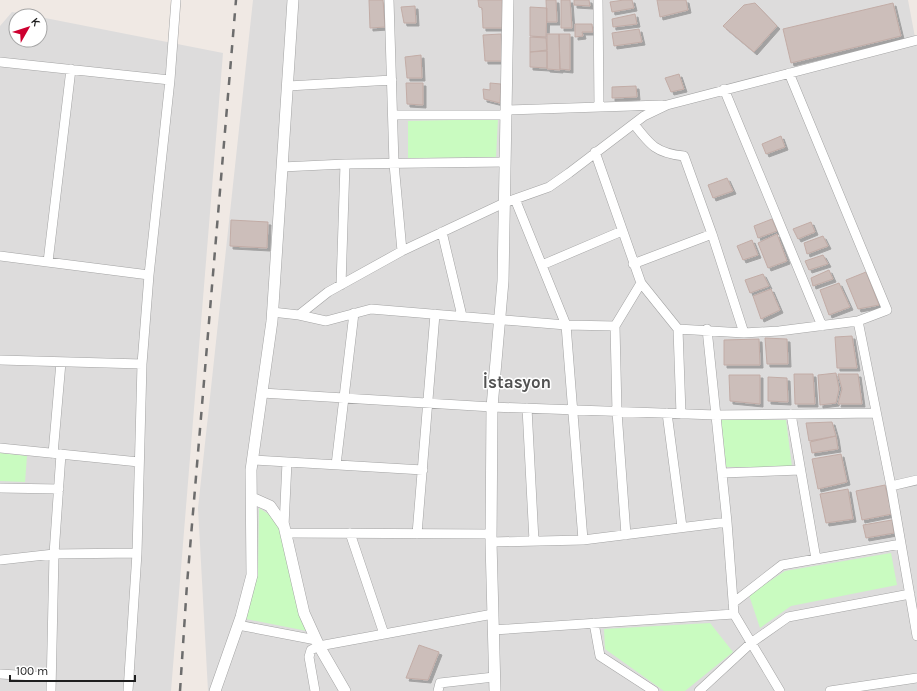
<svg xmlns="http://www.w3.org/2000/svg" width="917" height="691" font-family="Karla,sans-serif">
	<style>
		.residential { fill: #dddcdc }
		.park { fill: #c9fbc0 }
		.building { fill: #ccbeba; stroke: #c2aca6; filter: url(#shadow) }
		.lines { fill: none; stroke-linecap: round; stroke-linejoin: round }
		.minor-casing { stroke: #a3a3a3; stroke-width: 10 }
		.tertiary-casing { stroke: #a3a3a3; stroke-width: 12 }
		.minor { stroke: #fff; stroke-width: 9 }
		.tertiary { stroke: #fff; stroke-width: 11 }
		.rail { stroke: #6d6d6d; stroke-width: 2.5; stroke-dasharray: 8 8; stroke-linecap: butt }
		.labels { text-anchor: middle; stroke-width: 3; stroke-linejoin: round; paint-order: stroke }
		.district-label { font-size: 17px; font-weight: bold; fill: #525252; stroke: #fff }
	</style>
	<defs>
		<filter id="shadow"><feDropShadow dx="3" dy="3" stdDeviation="0" flood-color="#0004"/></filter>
	</defs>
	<rect width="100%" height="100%" fill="#f0e9e4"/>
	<path class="residential" d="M253 0H908L917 48V691H208L198 508Z
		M12 12 34 16H16V40H40V17L223 53 171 691H0V26Z"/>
	<path class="park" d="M498 119 496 157 408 158V121Z
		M721 419 786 420 792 467H726Z
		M0 453 27 456 25 482 0 481Z
		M259 508 273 517 278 525 307 631 246 619 258 572Z
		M891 553 897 585 791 606 760 628 749 595 785 571Z
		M710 623 733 652 685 691H664L605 649 604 629Z"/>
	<path class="building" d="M369 0H383L385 27 370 28Z
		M478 0H502L503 28H483L482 8 479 7Z
		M546 0H556L557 22H547Z
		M561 0H570L572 28H561Z
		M574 0H589L590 6 574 5Z
		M624 0H632L634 8 612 12 610 2Z
		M657 0H686L688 10 660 17Z
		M755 3 777 26 754 52 723 26 744 5Z
		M893 3 901 36 791 63 783 29Z
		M415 6 416 23H404L401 7Z
		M530 7 547 8 546 37 530 36Z
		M635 14 637 24 613 27 612 19Z
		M575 24H592L593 32H582L583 36 575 37Z
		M639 29 642 42 614 46 612 33Z
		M501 34 503 61H485L483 35Z
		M547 34H559L560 70 547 69Z
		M559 34H570V70L560 69Z
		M530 37 546 38 547 50 530 52Z
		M547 51V68L530 67V52Z
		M421 55 422 78H407L405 57Z
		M679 74 684 89 671 92 665 78Z
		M406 83H423V105L407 104Z
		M490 83 501 84 500 103 484 99 483 89 490 90Z
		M636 86 637 97 612 98V87Z
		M781 136 785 147 766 154 762 144Z
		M727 178 733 191 713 198 708 185Z
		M772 219 777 231 758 238 754 226Z
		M231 220 268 222 267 248 230 246Z
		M811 222 815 232 798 239 793 229Z
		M777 234 787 261 768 268 758 243Z
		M823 236 828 246 807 254 804 243Z
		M752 240 758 255 743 260 737 246Z
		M823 255 828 264 809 270 805 261Z
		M829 270 833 279 813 286 811 278Z
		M866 272 879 305 858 309 846 280Z
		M763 274 769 286 750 293 745 280Z
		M839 283 850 307 829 315 820 290Z
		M771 289 780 310 761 319 753 296Z
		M852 336 857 368H837L835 337Z
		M765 338 787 339 788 364H767Z
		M759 339 760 365H724V340Z
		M836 373 839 389 836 403 820 405 818 375Z
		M794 374H813L815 404H795Z
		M838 374H858L862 404H838L842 389Z
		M729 375H760V404L730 401Z
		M768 377 787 378 788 402 768 401Z
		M832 422 836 436 809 441 806 423Z
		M836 436 838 449 812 453 810 442Z
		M841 454 847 482 818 489 812 459Z
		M885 485 892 514 862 520 856 491Z
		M848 489 853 519 826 523 820 494Z
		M892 520 894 533 866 538 863 525Z
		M419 645 439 652 428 680 406 678Z"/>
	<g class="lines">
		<defs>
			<path id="minor" d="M389 0 394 164 402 251
				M598 0 599 107
				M0 62 170 80
				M789 73 887 310 858 321
				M288 86 392 80
				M724 89 822 326
				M506 110 662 105
				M393 115H506
				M634 124C650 145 656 153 684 156L712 234 744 333
				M595 152 641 283
				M282 167 345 164
				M515 199 566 325 583 540
				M442 232 462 316
				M0 256 149 275
				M48 262 71 69
				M633 264 712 234
				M542 265 622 231
				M341 285 345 164 505 162
				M272 312 299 315 326 321 371 309 566 325 615 326 641 283 678 329 744 333 779 331 858 321 891 486 917 636
				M299 315 328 292 402 251 504 203 549 187 569 173 644 116 667 105 917 40
				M615 326 617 412 626 535
				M678 329 681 414
				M0 360 142 364
				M262 393 492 407 716 415 876 413
				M527 408 534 541
				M667 413 682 527
				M791 414 816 559
				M0 448 139 462
				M53 454 61 362
				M253 460 423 470
				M336 465 354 313
				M722 473 800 470
				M891 486 917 480
				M0 488 59 489
				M284 526 287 462
				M286 533 491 534
				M350 533 384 634
				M417 534 435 314
				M491 542 583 540 727 522 707 329
				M0 560 54 554 137 553
				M733 603 782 565 901 544
				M734 614 780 691
				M594 623 600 656 654 691
				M238 625 316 640
				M493 630 734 614 727 522
				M0 674 51 677
				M51 691 54 554 61 454
				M128 691 137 553 142 364 149 275 170 80 176 0
				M315 691 309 657 311 650 319 646 493 614
				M438 691 440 683 494 677
				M699 691 751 643 788 617 910 594
				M830 691 917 678"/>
			<path id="tertiary" d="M252 498 270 506 284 526 304 613 319 646 345 691
				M215 691 241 617 252 575 251 470 272 321 293 0
				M495 691 491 542 492 407 503 281 508 0"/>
		</defs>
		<use href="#minor" class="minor-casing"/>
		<use href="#tertiary" class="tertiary-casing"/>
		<use href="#minor" class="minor"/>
		<use href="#tertiary" class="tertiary"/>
		<path class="rail" d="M180 691 187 584 236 0"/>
	</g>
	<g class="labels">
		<g class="district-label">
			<text x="517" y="388">İstasyon</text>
		</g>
	</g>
	<g transform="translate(28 28) rotate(51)"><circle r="19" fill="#ffffff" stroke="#a5a5a5"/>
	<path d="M0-3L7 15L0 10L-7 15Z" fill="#cd0030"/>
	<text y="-6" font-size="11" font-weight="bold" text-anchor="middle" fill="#1f1f1f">K</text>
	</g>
	<path d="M10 675v6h125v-6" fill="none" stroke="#1f1f1f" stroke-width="2"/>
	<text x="16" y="675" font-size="12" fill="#1f1f1f" stroke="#ffffff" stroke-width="3" paint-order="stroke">100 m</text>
</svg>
